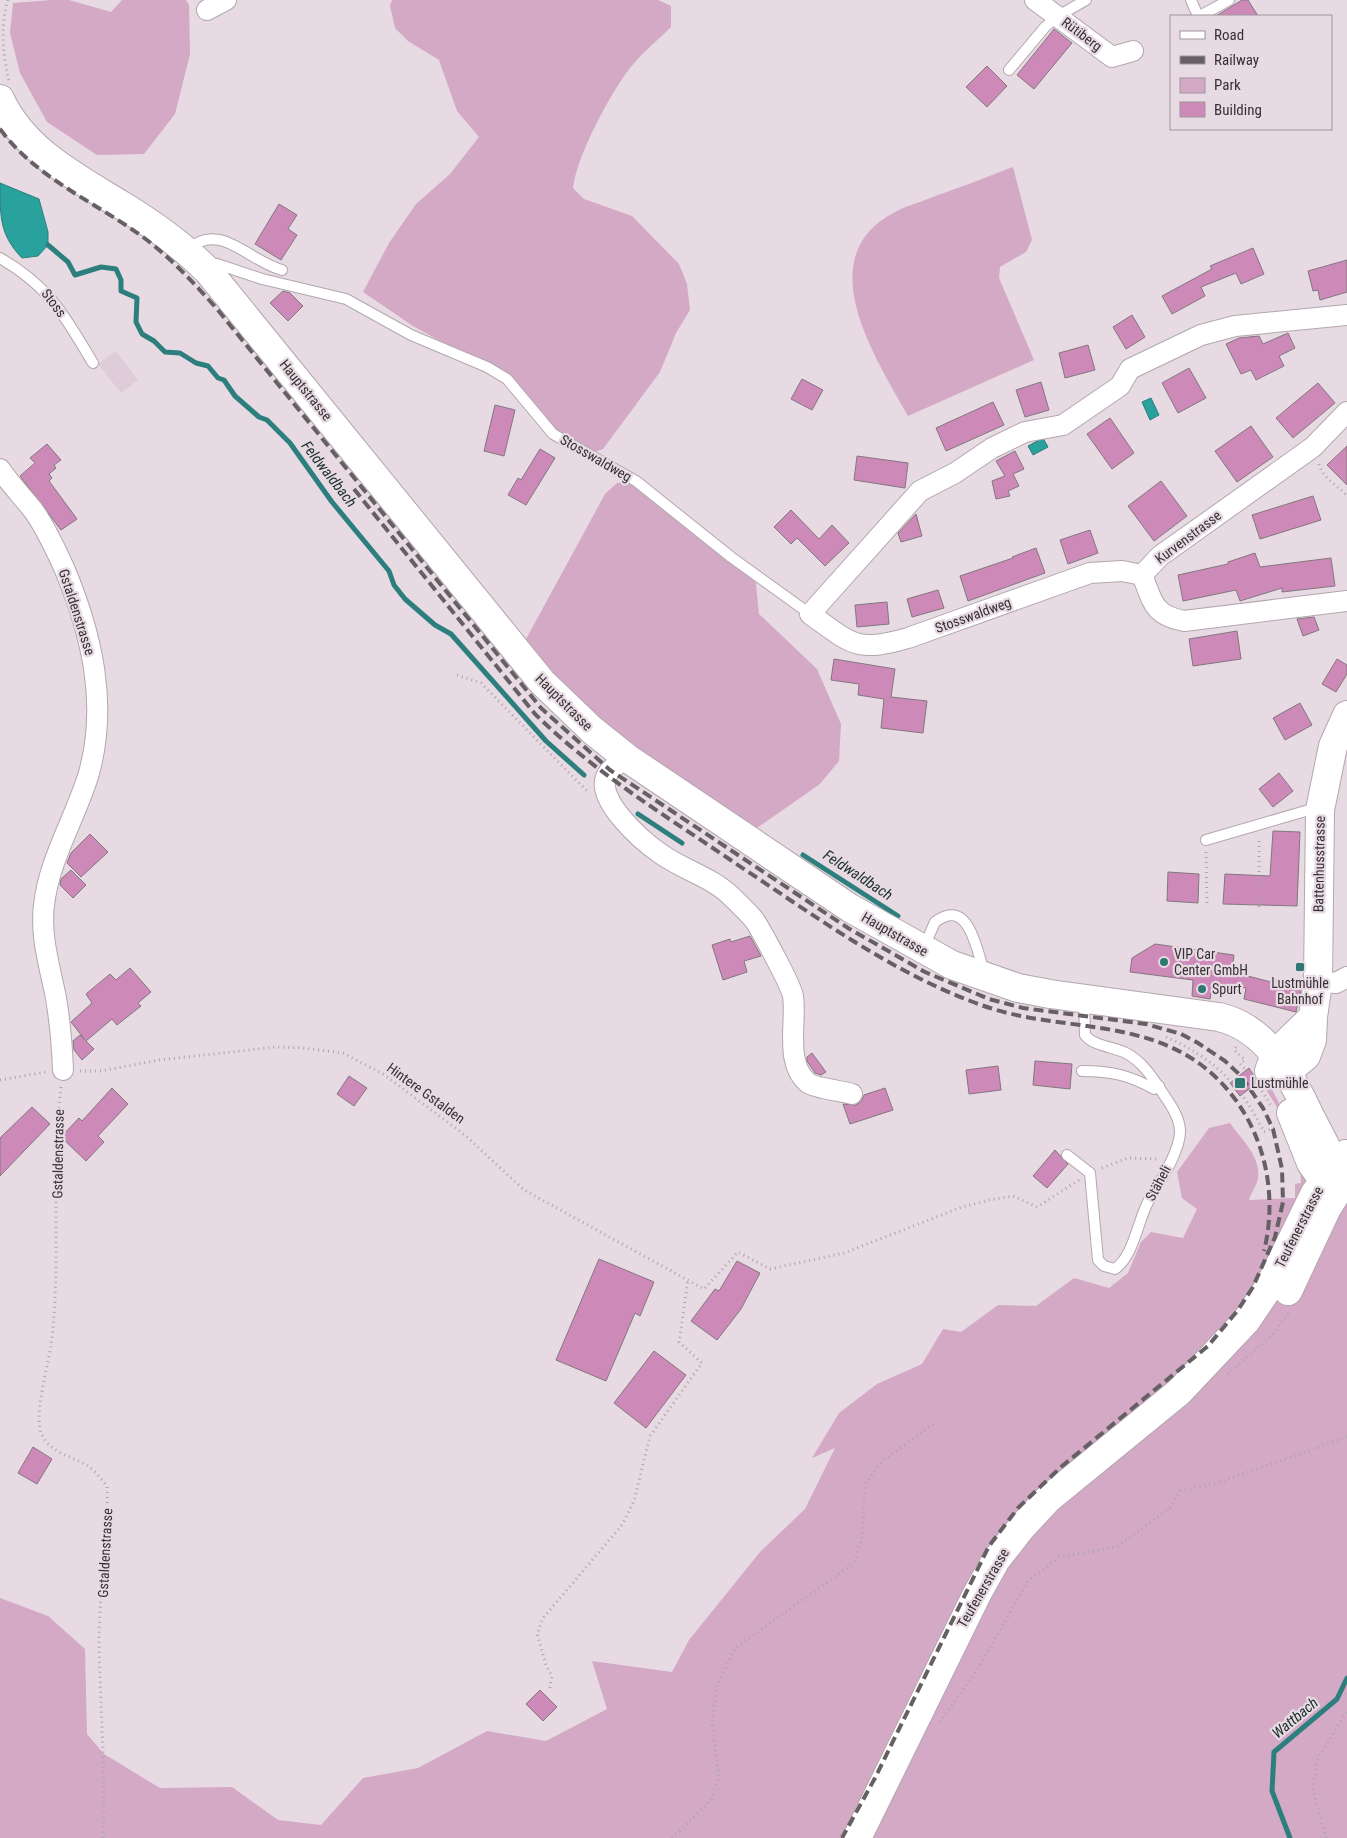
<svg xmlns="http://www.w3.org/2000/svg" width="1347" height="1838" font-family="'Roboto Condensed',sans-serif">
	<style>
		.built { fill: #dfccd9 }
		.green { fill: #d3a9c6 }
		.water { fill: #29a19c; stroke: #2d7f7d }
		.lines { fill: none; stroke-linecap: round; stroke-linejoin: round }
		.stream { stroke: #2d7f7d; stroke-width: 5 }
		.building { fill: #cd8ab9; stroke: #82777e }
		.lane-casing { stroke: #b3a7af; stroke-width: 12 }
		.street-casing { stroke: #b3a7af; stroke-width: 22 }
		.secondary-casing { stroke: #b3a7af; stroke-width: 30 }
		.path { stroke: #aea4aa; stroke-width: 3; stroke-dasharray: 1 4; stroke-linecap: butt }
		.lane { stroke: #fff; stroke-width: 10 }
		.street { stroke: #fff; stroke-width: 20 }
		.secondary { stroke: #fff; stroke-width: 28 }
		.rail { stroke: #665f63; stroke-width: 4; stroke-dasharray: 10 5; stroke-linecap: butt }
		.poi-dot { fill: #2e7773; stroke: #e7dae2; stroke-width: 2 }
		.labels { text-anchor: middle; stroke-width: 4.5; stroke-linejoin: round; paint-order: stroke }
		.street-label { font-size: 14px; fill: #363134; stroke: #e7dae2 }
		.poi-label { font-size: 14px; fill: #363134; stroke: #e7dae2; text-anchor: start }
		.water-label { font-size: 15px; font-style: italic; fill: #1a2e2d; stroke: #e7dae2 }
	</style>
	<rect width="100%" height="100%" fill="#e7dae2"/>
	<path class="built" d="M116 351 138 380 121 393 98 364Z"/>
	<path class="green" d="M52 0H69L111 12 122 0H186L189 5 190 54 175 114 144 154 97 155 47 122 20 73 10 33 13 3Z
		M392 0H658L671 6V27C658 40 642 53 630 68 610 94 577 155 573 188L584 199 632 216 679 264 687 284 690 310 676 333 660 372 603 449 589 454 553 434 529 406 487 367 413 326 363 292 389 243 416 204 450 174 479 137 457 111 439 60 408 41 395 28 390 6Z
		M1013 167 1032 240 1026 252 1000 267 999 278 1034 360 908 416C876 358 808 257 895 212 905 206 919 203 930 198 958 188 985 178 1013 167Z
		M636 481 755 574 759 614 817 669 841 724 839 761 820 784 744 837 519 652 605 494 617 483Z
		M1268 1082 1281 1107H1277L1263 1085Z
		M1230 1123C1241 1139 1261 1156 1258 1178 1257 1185 1251 1193 1249 1200L1295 1198V1184L1301 1183 1300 1159H1293L1292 1135 1306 1172 1303 1198 1347 1197V1838H0V1598L48 1616 85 1649 87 1734 104 1754 160 1788 232 1787 278 1820 321 1825 363 1778 418 1768 487 1731 546 1741 607 1709 592 1661 672 1672 689 1640 760 1552 805 1509 835 1448 812 1458 839 1413 877 1384 922 1364 943 1329 961 1332 998 1305 1036 1306 1074 1278 1109 1288 1128 1273 1141 1242 1151 1232 1183 1238 1197 1209 1182 1198 1177 1172 1209 1128Z"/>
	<path class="water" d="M0 183 39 199 48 232V245L38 256 22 258C0 235 0 218 0 183Z
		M1151 398 1159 415 1150 420 1142 402Z
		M1043 438 1048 447 1033 455 1028 446Z"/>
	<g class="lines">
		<path class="stream" d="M48 245 68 262 75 275 101 267 116 269 121 280V291L137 298 136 322 142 334 154 341 165 352 180 353 196 363 208 366 218 378 224 380 235 396 259 417 267 420 290 443 332 502 389 571 394 585 405 599 435 625 451 634 546 741 584 775
			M638 814 682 843
			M803 855 898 916
			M1290 1838 1272 1791 1274 1752 1337 1699 1347 1678"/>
	</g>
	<path class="building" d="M1242 0H1248L1258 16H1216Z
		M1054 29 1072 43 1034 89 1017 75Z
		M987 66 1007 86 987 107 966 87Z
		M279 204 297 215 288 229 297 235 281 260 255 244Z
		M1253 248 1264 274 1241 284 1236 273 1201 287 1205 296 1172 314 1162 296 1212 269 1210 266Z
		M1347 260V292L1320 300 1318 290 1313 291 1308 271Z
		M283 291 290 293 303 306 288 321 270 303Z
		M1132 315 1145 337 1126 349 1113 327Z
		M1288 333 1295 348 1279 356 1284 366 1256 380 1251 370 1241 374 1226 344 1239 338 1259 336 1263 344Z
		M1088 345 1095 370 1065 378 1059 353Z
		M1189 368 1206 398 1178 413 1162 383Z
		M802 379 823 390 812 410 791 399Z
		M1041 382 1049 410 1025 417 1016 390Z
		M1318 383 1335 403 1293 438 1276 418Z
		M993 402 1004 425 946 451 936 428Z
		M495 405 515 410 504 456 484 451Z
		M1110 418 1134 453 1112 469 1087 434Z
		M1251 426 1273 457 1237 482 1215 451Z
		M47 444 61 460 54 465 56 468 49 474 52 478 49 481 77 519 61 530 20 476 35 463 30 458Z
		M1347 446V485L1327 465Z
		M540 449 555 458 526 505 508 495 518 478 521 480Z
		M1015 451 1024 469 1013 474 1019 486 1008 491 1010 496 996 499 992 481 1005 476 996 461Z
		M857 456 908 463 905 488 854 480Z
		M1161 481 1187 516 1154 541 1128 506Z
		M1313 496 1321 520 1260 539 1252 515Z
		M791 510 819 539 832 525 849 543 825 566 797 538 791 544 774 527Z
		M916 514 922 536 901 542 898 533Z
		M1090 530 1098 553 1068 564 1060 540Z
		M1036 548 1045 573 968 601 960 576 1013 558 1012 557Z
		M1255 553 1260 567 1331 558 1335 586 1282 592V588L1240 601 1236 590 1183 601 1178 575 1228 564V562Z
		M938 590 944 608 912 617 907 599Z
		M887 602 889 624 857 627 855 605Z
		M1314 617 1319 630 1303 636 1297 619Z
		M1237 631 1241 659 1193 666 1189 639Z
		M834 659 895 669 891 697 927 701 923 733 881 728 884 699 858 695 859 684 831 680Z
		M1337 659 1347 665V674L1336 692 1322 684Z
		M1300 703 1312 725 1285 740 1273 718Z
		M1279 773 1293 791 1273 807 1259 789Z
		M1273 831 1300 832 1297 906 1223 904 1225 874 1270 876Z
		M90 834 108 852 81 877 67 863 71 853Z
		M71 870 86 885 73 898 60 885 61 879Z
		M1168 872 1199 874 1198 903 1167 901Z
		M750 936 761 956 744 961 747 972 723 980 712 945 730 939 731 942Z
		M1155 944 1234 955 1232 972 1271 982 1272 979 1302 986 1296 1012 1244 999 1246 988 1213 983 1210 999 1192 996 1193 980 1130 972 1132 958Z
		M130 968 151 992 138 1003 141 1006 117 1025 112 1019 86 1041 94 1049 82 1060 74 1050 73 1041 80 1035 85 1040 71 1022 92 1003 86 994 110 974 116 980Z
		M812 1053 826 1072 821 1075 815 1073 807 1061V1057Z
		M1035 1061 1072 1064 1070 1089 1033 1085Z
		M998 1066 1001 1090 969 1094 966 1070Z
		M1249 1068 1258 1082 1240 1096 1230 1083Z
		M349 1076 367 1088 354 1106 337 1094Z
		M112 1088 128 1104 98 1136 104 1142 86 1161 61 1137 79 1118 82 1121Z
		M885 1088 893 1110 850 1124 843 1104 856 1105 861 1102 864 1095Z
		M32 1107 50 1124 0 1176V1138Z
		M1055 1150 1068 1164 1047 1188 1033 1176Z
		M599 1259 654 1282 640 1316 635 1313 606 1381 556 1360Z
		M737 1261 760 1273 741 1309 717 1340 691 1321 715 1289 719 1291Z
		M654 1351 686 1375 646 1428 614 1403Z
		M33 1447 52 1459 37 1484 18 1473Z
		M540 1690 557 1707 543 1721 526 1704Z"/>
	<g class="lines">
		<defs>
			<path id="lane" d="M1191 0 1198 16
				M1200 16 1229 0
				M1009 70 1045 27 1058 16 1086 0
				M187 250C220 220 248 261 282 270
				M0 258C50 287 64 315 93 363
				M211 269 217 264 262 279 346 299 411 335 487 367 507 379 553 434 636 481 731 557 810 614
				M1206 840 1309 810H1319
				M924 947 935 922C969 896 977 951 984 972
				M1082 1071C1111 1071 1129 1075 1154 1089L1159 1086
				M1067 1155 1090 1173 1098 1260 1104 1266 1115 1269C1134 1255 1137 1223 1148 1202 1158 1184 1181 1151 1180 1130 1179 1115 1168 1101 1160 1089 1151 1075 1141 1061 1126 1053 1114 1047 1093 1046 1085 1035L1084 1001"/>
			<path id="street" d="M1035 0 1112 57 1133 51
				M207 10 226 0
				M0 469C10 484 22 496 33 510 46 528 56 550 65 570 92 635 108 704 89 773 76 817 49 859 44 905 40 937 50 967 56 998 60 1022 62 1045 63 1070
				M1142 575 1122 571 1090 573 908 638C856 653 852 644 810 614L920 491 955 473 992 448 1025 432 1063 425 1120 386 1130 369 1201 335 1235 326 1347 315
				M1142 575 1160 556 1313 447 1347 412
				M1142 575C1153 601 1152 615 1184 621L1347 601
				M627 758C620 763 611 767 607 775 594 799 642 841 661 854 685 871 713 877 734 899 741 906 749 913 755 921 762 932 791 985 793 996 797 1022 784 1063 808 1083 815 1088 842 1091 852 1094
				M1318 982 1336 983 1347 977"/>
			<path id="secondary" d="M0 99C24 151 76 177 123 206 154 225 182 245 208 271L542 682 592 730 627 758 850 908 952 965 1018 988 1050 994 1219 1017C1270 1029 1292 1079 1313 1122 1324 1142 1334 1163 1342 1184
				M1269 1071 1275 1054 1313 1017
				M1288 1071 1306 1056 1312 1040 1313 1017 1318 982 1320 810 1333 746 1347 715
				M1291 1113 1311 1163 1323 1180
				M1288 1291 1327 1208 1339 1189
				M857 1838 977 1594 996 1560 1021 1528 1048 1499 1179 1392 1246 1321 1269 1287 1315 1193 1346 1154"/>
		</defs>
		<use href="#lane" class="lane-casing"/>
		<use href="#street" class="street-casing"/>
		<use href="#secondary" class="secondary-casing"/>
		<path class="path" d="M8 0C0 25 3 56 9 81
			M1319 464C1323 480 1337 484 1347 496
			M457 675 481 683 587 791
			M1206 852 1207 904
			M1259 907V838
			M1166 1037C1215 1059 1240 1084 1264 1132L1276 1127
			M1236 1047 1234 1050 1245 1060 1240 1064 1248 1072
			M80 1071H101L159 1060 276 1047 304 1048 343 1053 383 1074 466 1136 524 1190 704 1289 738 1252 770 1269 844 1253 962 1207 989 1200 1013 1196 1037 1207 1079 1180
			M0 1080 46 1072
			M61 1087C50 1173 62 1259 51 1345 48 1366 33 1417 42 1435 50 1453 74 1457 88 1466 95 1471 101 1479 107 1486 109 1537 99 1589 99 1641 100 1707 106 1772 103 1838
			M1262 1091 1272 1107
			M1102 1168 1128 1158 1158 1159
			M1228 1374 1270 1337 1290 1312
			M550 1688 552 1676 546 1665 537 1634 543 1618 622 1525 634 1501 650 1436 702 1363 679 1342 688 1280
			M940 1722 976 1672 1028 1581 1059 1557 1117 1547 1171 1507 1180 1491 1220 1482 1347 1437
			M672 1838 711 1800 719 1778 712 1722 717 1685 735 1648 854 1563 862 1537 865 1485 882 1461 933 1424
			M1326 1838 1313 1789 1318 1758 1347 1711"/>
		<use href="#lane" class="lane"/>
		<use href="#street" class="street"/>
		<use href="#secondary" class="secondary"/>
		<path class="rail" d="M0 129C36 178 95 202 143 237 171 258 194 283 217 309L541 708 610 770 848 928 925 972 989 999 1023 1008 1146 1024 1181 1034 1198 1043 1225 1061 1241 1076 1263 1108 1273 1129 1282 1169 1283 1202 1275 1237 1253 1287 1238 1310 1208 1346 1061 1467 1018 1508 989 1546 875 1778 842 1838
			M354 489 535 714C595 773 666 816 735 863 815 916 893 974 984 1006 1054 1031 1137 1018 1200 1064 1258 1107 1281 1182 1264 1251"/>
	</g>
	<g class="poi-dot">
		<circle cx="1164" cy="962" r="5"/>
		<rect x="1295" y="962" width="10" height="10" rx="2.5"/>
		<circle cx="1202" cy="989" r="5"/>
		<rect x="1234" y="1077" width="12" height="12" rx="2.5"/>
	</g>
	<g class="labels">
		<g class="street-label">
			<text transform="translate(1082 34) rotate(37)" y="5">Rütiberg</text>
			<text transform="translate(54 303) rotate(53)" y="5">Stoss</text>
			<text transform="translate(306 390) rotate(51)" y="5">Hauptstrasse</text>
			<text transform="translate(596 458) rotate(30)" y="5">Stosswaldweg</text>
			<text transform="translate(1188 537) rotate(-37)" y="5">Kurvenstrasse</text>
			<text transform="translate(77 612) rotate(72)" y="5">Gstaldenstrasse</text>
			<text transform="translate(973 615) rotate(-20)" y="5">Stosswaldweg</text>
			<text transform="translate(564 702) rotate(45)" y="5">Hauptstrasse</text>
			<text transform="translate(1319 864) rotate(-89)" y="5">Battenhusstrasse</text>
			<text transform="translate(895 934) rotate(30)" y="5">Hauptstrasse</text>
			<text transform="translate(426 1093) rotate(36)" y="5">Hintere Gstalden</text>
			<text transform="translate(58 1154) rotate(-89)" y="5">Gstaldenstrasse</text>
			<text transform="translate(1158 1183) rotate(-62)" y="5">Stäheli</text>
			<text transform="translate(1299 1227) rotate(-63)" y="5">Teufenerstrasse</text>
			<text transform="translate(105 1553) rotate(-87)" y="5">Gstaldenstrasse</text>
			<text transform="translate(983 1588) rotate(-60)" y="5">Teufenerstrasse</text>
		</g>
		<g class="poi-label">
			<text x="1174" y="959">VIP Car<tspan x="1174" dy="16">Center GmbH</tspan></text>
			<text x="1300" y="988" text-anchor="middle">Lustmühle<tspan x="1300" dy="16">Bahnhof</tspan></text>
			<text x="1212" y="994">Spurt</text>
			<text x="1251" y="1088">Lustmühle</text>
		</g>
		<g class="water-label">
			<text transform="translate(329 474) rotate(52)" y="5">Feldwaldbach</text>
			<text transform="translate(858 875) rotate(33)" y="5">Feldwaldbach</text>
			<text transform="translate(1295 1718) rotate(-40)" y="5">Wattbach</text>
		</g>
	</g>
	<rect x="1170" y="15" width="162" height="115" fill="#e7dae2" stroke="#a0969c"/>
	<rect x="1180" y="31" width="25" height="8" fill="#ffffff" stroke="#a0969c"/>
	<text x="1214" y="40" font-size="15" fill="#363134">Road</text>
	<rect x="1180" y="56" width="25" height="8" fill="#665f63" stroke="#a0969c"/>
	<text x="1214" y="65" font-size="15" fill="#363134">Railway</text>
	<rect x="1180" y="78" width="25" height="15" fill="#d3a9c6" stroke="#a0969c"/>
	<text x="1214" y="90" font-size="15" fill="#363134">Park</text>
	<rect x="1180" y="102" width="25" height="15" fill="#cd8ab9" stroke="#a0969c"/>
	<text x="1214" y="115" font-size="15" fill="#363134">Building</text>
</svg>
